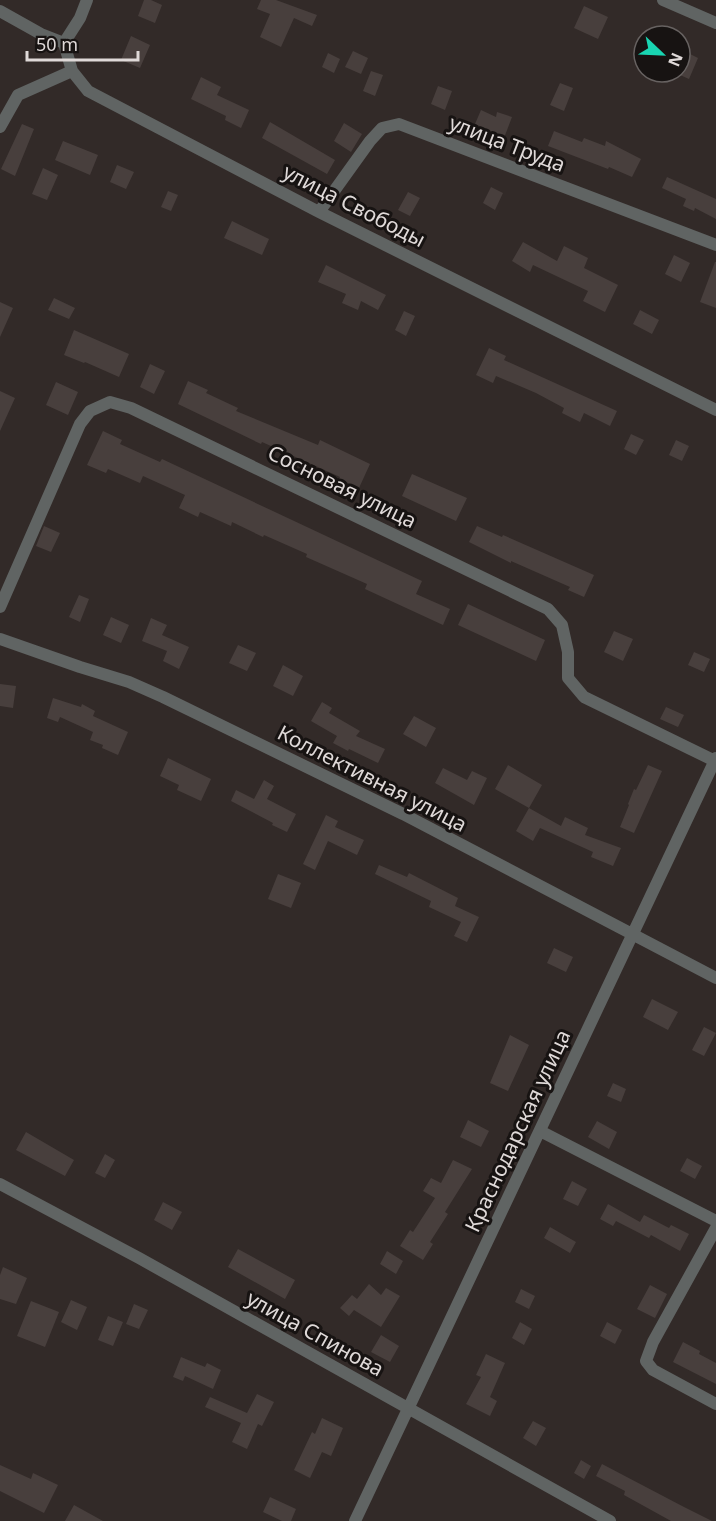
<svg xmlns="http://www.w3.org/2000/svg" width="716" height="1521" font-family="'Noto Sans',sans-serif">
	<style>
		.building { fill: #483f3d }
		.lines { fill: none; stroke-linecap: round; stroke-linejoin: round }
		.minor { stroke: #606463; stroke-width: 12 }
		.labels { text-anchor: middle; stroke-width: 6; stroke-linejoin: round; paint-order: stroke }
		.street-label { font-size: 21px; fill: #dfd9d8; stroke: #171312 }
	</style>
	<rect width="100%" height="100%" fill="#322a28"/>
	<path class="building" d="M144 0H151L162 5 155 23 138 16Z
		M261 0H276L317 15 312 26 294 18 281 47 260 37 270 14 257 9Z
		M584 6 608 17 598 39 574 28Z
		M131 36 150 45 140 68 121 60Z
		M680 49 698 58 689 79 680 75Z
		M353 51 368 58 361 74 345 67Z
		M328 53 340 59 334 73 322 67Z
		M371 71 383 75 375 96 363 91Z
		M201 77 221 87 217 95 249 110 241 128 225 120 226 116 191 99Z
		M560 83 573 88 564 111 550 105Z
		M438 86 452 91 445 110 431 104Z
		M481 110 496 117 497 112 512 117 504 138 490 133V131L475 124Z
		M270 122 335 160 327 174 262 138Z
		M344 123 362 134 351 152 334 141Z
		M22 124 34 129 15 176 1 169Z
		M554 131 582 142 584 138 605 146 606 141 641 159 632 177 609 167 608 169 548 146Z
		M63 141 98 155 90 175 55 160Z
		M117 165 134 172 126 189 110 182Z
		M43 168 58 175 47 200 32 194Z
		M667 177 716 199V219L695 208 694 211 683 206 686 199 662 188Z
		M491 187 503 193 495 210 483 203Z
		M168 191 178 195 171 211 161 207Z
		M408 192 420 198 410 216 398 210Z
		M232 221 269 239 262 255 224 238Z
		M523 242 557 261 564 246 588 258 584 268 618 285 605 312 583 301 588 291 533 265 530 272 512 261Z
		M674 255 690 263 681 282 665 274Z
		M715 262H716V308L700 302Z
		M326 265 386 295 378 310 361 301 358 310 342 303 346 294 318 282Z
		M54 298 75 308 69 319 48 310Z
		M0 302 13 308 0 337Z
		M640 310 659 320 652 334 633 324Z
		M404 311 415 316 406 336 395 330Z
		M74 330 129 354 119 377 85 362 84 363 64 355Z
		M489 348 506 356 504 360 617 411 610 426 584 413 580 422 562 413 564 408 536 393 496 376 493 383 476 375Z
		M150 364 165 371 154 394 140 387Z
		M188 381 208 390 206 393 238 408 236 411 318 445 320 440 370 464 359 488 339 479 340 477 262 442 261 444 178 404Z
		M56 382 78 392 68 415 46 405Z
		M0 391 15 398 0 431Z
		M103 431 122 440 120 444 160 462 162 459 422 581 416 594 450 609 443 625 365 589 367 584 306 557 307 554 264 535 263 537 232 522 231 526 200 512 198 517 179 508 185 495 143 476 140 483 108 469 106 473 87 465Z
		M631 434 644 440 636 455 624 449Z
		M676 440 689 446 682 461 669 455Z
		M412 474 467 498 456 521 402 496Z
		M44 526 60 533 51 552 36 546Z
		M477 526 502 537 503 535 594 575 584 597 568 590 570 587 511 561V563L469 542Z
		M79 595 89 599 80 622 69 617Z
		M468 604 545 640 536 661 458 625Z
		M111 617 129 625 121 643 103 635Z
		M151 618 167 625 162 635 189 647 179 669 163 661 167 651 142 641Z
		M614 631 633 639 623 661 604 652Z
		M238 645 256 653 247 671 229 663Z
		M694 652 710 659 704 672 688 665Z
		M283 665 303 676 293 696 273 686Z
		M0 684 16 686 13 708 0 706Z
		M53 698 81 707 82 704 95 711 93 716 128 732 118 755 102 748 103 745 90 740 93 732 60 717 58 722 47 718Z
		M322 702 332 708 329 713 360 731 356 736 385 749 378 763 349 749 348 751 333 743 337 736 311 721Z
		M666 707 684 715 678 727 660 719Z
		M414 716 436 728 426 747 403 734Z
		M168 758 211 779 201 801 177 790 179 785 160 776Z
		M508 765 542 785 529 808 495 789Z
		M648 765 662 771 634 833 620 827 629 805 628 804 634 789 636 790Z
		M443 768 467 780 472 771 487 778 474 805 435 783Z
		M264 780 274 786 267 799 296 814 287 832 272 825 273 823 231 801 236 790 254 799Z
		M529 808 561 826 565 817 588 828 585 835 621 848 613 866 591 857 593 852 540 828 533 841 516 831Z
		M326 815 338 821 335 827 364 840 357 855 328 841 315 870 303 864Z
		M379 865 407 877 409 873 458 898 455 906 479 917 467 942 454 936 461 922 429 907 431 901 375 874Z
		M278 874 301 883 291 908 268 899Z
		M554 948 573 957 566 972 547 963Z
		M652 999 678 1012 668 1030 643 1017Z
		M704 1027 716 1033 704 1056 692 1050Z
		M510 1035 529 1045 508 1091 490 1083Z
		M613 1083 626 1089 621 1102 607 1096Z
		M468 1120 489 1131 481 1147 460 1137Z
		M597 1121 617 1132 609 1149 588 1137Z
		M26 1132 74 1160 65 1176 16 1150Z
		M105 1154 115 1160 105 1178 95 1173Z
		M687 1158 702 1166 695 1179 680 1171Z
		M453 1160 472 1169 445 1212 448 1214 430 1242 433 1244 423 1260 400 1246 410 1230 413 1232 435 1198 423 1191 431 1178 441 1183Z
		M572 1181 587 1189 578 1206 563 1199Z
		M163 1202 182 1212 172 1230 154 1220Z
		M608 1204 640 1222 644 1215 669 1228 671 1225 689 1234 680 1251 651 1235 649 1238 616 1221 613 1226 600 1219Z
		M550 1227 576 1242 570 1253 544 1238Z
		M238 1249 295 1280 285 1299 228 1267Z
		M387 1251 403 1261 396 1274 380 1264Z
		M3 1267 27 1278 16 1304 0 1299V1275Z
		M369 1284 381 1295 386 1288 400 1296 381 1327 354 1310 349 1316 340 1308 352 1295 357 1299Z
		M650 1285 667 1294 655 1318 637 1309Z
		M521 1289 535 1296 529 1309 515 1302Z
		M71 1300 87 1307 77 1330 61 1322Z
		M31 1301 59 1312 45 1347 17 1336Z
		M134 1304 148 1310 139 1329 126 1324Z
		M108 1316 123 1322 113 1346 98 1340Z
		M520 1322 532 1329 524 1345 512 1338Z
		M607 1322 622 1330 615 1344 600 1336Z
		M381 1335 399 1346 390 1362 371 1352Z
		M683 1342 700 1351 699 1354 716 1363V1384L673 1362Z
		M486 1354 505 1363 490 1397 497 1401 490 1416 466 1404 481 1377 476 1375Z
		M181 1357 205 1367 207 1363 221 1370 213 1389 185 1376 183 1381 173 1377Z
		M257 1394 274 1402 262 1426 258 1424 247 1449 232 1442 241 1423 205 1407 210 1397 247 1413Z
		M322 1418 343 1428 331 1456 322 1452 310 1478 294 1470 312 1432 315 1434Z
		M533 1421 546 1428 536 1446 523 1438Z
		M581 1460 591 1466 584 1479 574 1473Z
		M602 1464 684 1507 712 1521H671L624 1495 625 1491 596 1476Z
		M0 1465 31 1479 33 1473 58 1485 44 1513 0 1491Z
		M270 1497 296 1509 291 1521H282L263 1512Z
		M74 1505 103 1521H65Z"/>
	<g class="lines">
		<path class="minor" d="M663 0 716 23
			M0 11 41 34 64 43 72 71 88 91 319 212 716 410
			M64 43 80 18 87 0
			M0 127 18 95 72 71
			M319 212 370 141 382 128 399 124 716 245
			M0 607 80 424 90 411 110 402 131 408 548 609 562 625 568 652V678L584 697 715 761
			M0 639 80 667 129 682 163 697 403 814 716 978
			M540 1131 716 1221
			M0 1184 139 1258 610 1521
			M716 1228 653 1342 646 1361 653 1370 716 1404
			M355 1521 716 758"/>
	</g>
	<g class="labels">
		<g class="street-label">
			<text transform="translate(507 144) rotate(21)" y="7">улица Труда</text>
			<text transform="translate(354 206) rotate(27)" y="7">улица Свободы</text>
			<text transform="translate(342 487) rotate(26)" y="7">Сосновая улица</text>
			<text transform="translate(372 779) rotate(27)" y="7">Коллективная улица</text>
			<text transform="translate(518 1131) rotate(-65)" y="7">Краснодарская улица</text>
			<text transform="translate(315 1334) rotate(29)" y="7">улица Спинова</text>
		</g>
	</g>
	<g transform="translate(662 54) rotate(113)"><circle r="28" fill="#171312" stroke="#676261" stroke-width="1.5"/>
	<path d="M0-4.5L10 22L0 15L-10 22Z" fill="#19d5b2"/>
	<text y="-9" font-size="16" font-weight="bold" text-anchor="middle" fill="#dfd9d8">N</text>
	</g>
	<path d="M27 51v9h111v-9" fill="none" stroke="#dfd9d8" stroke-width="3"/>
	<text x="36" y="51" font-size="18" fill="#dfd9d8" stroke="#171312" stroke-width="4.5" paint-order="stroke">50 m</text>
</svg>
